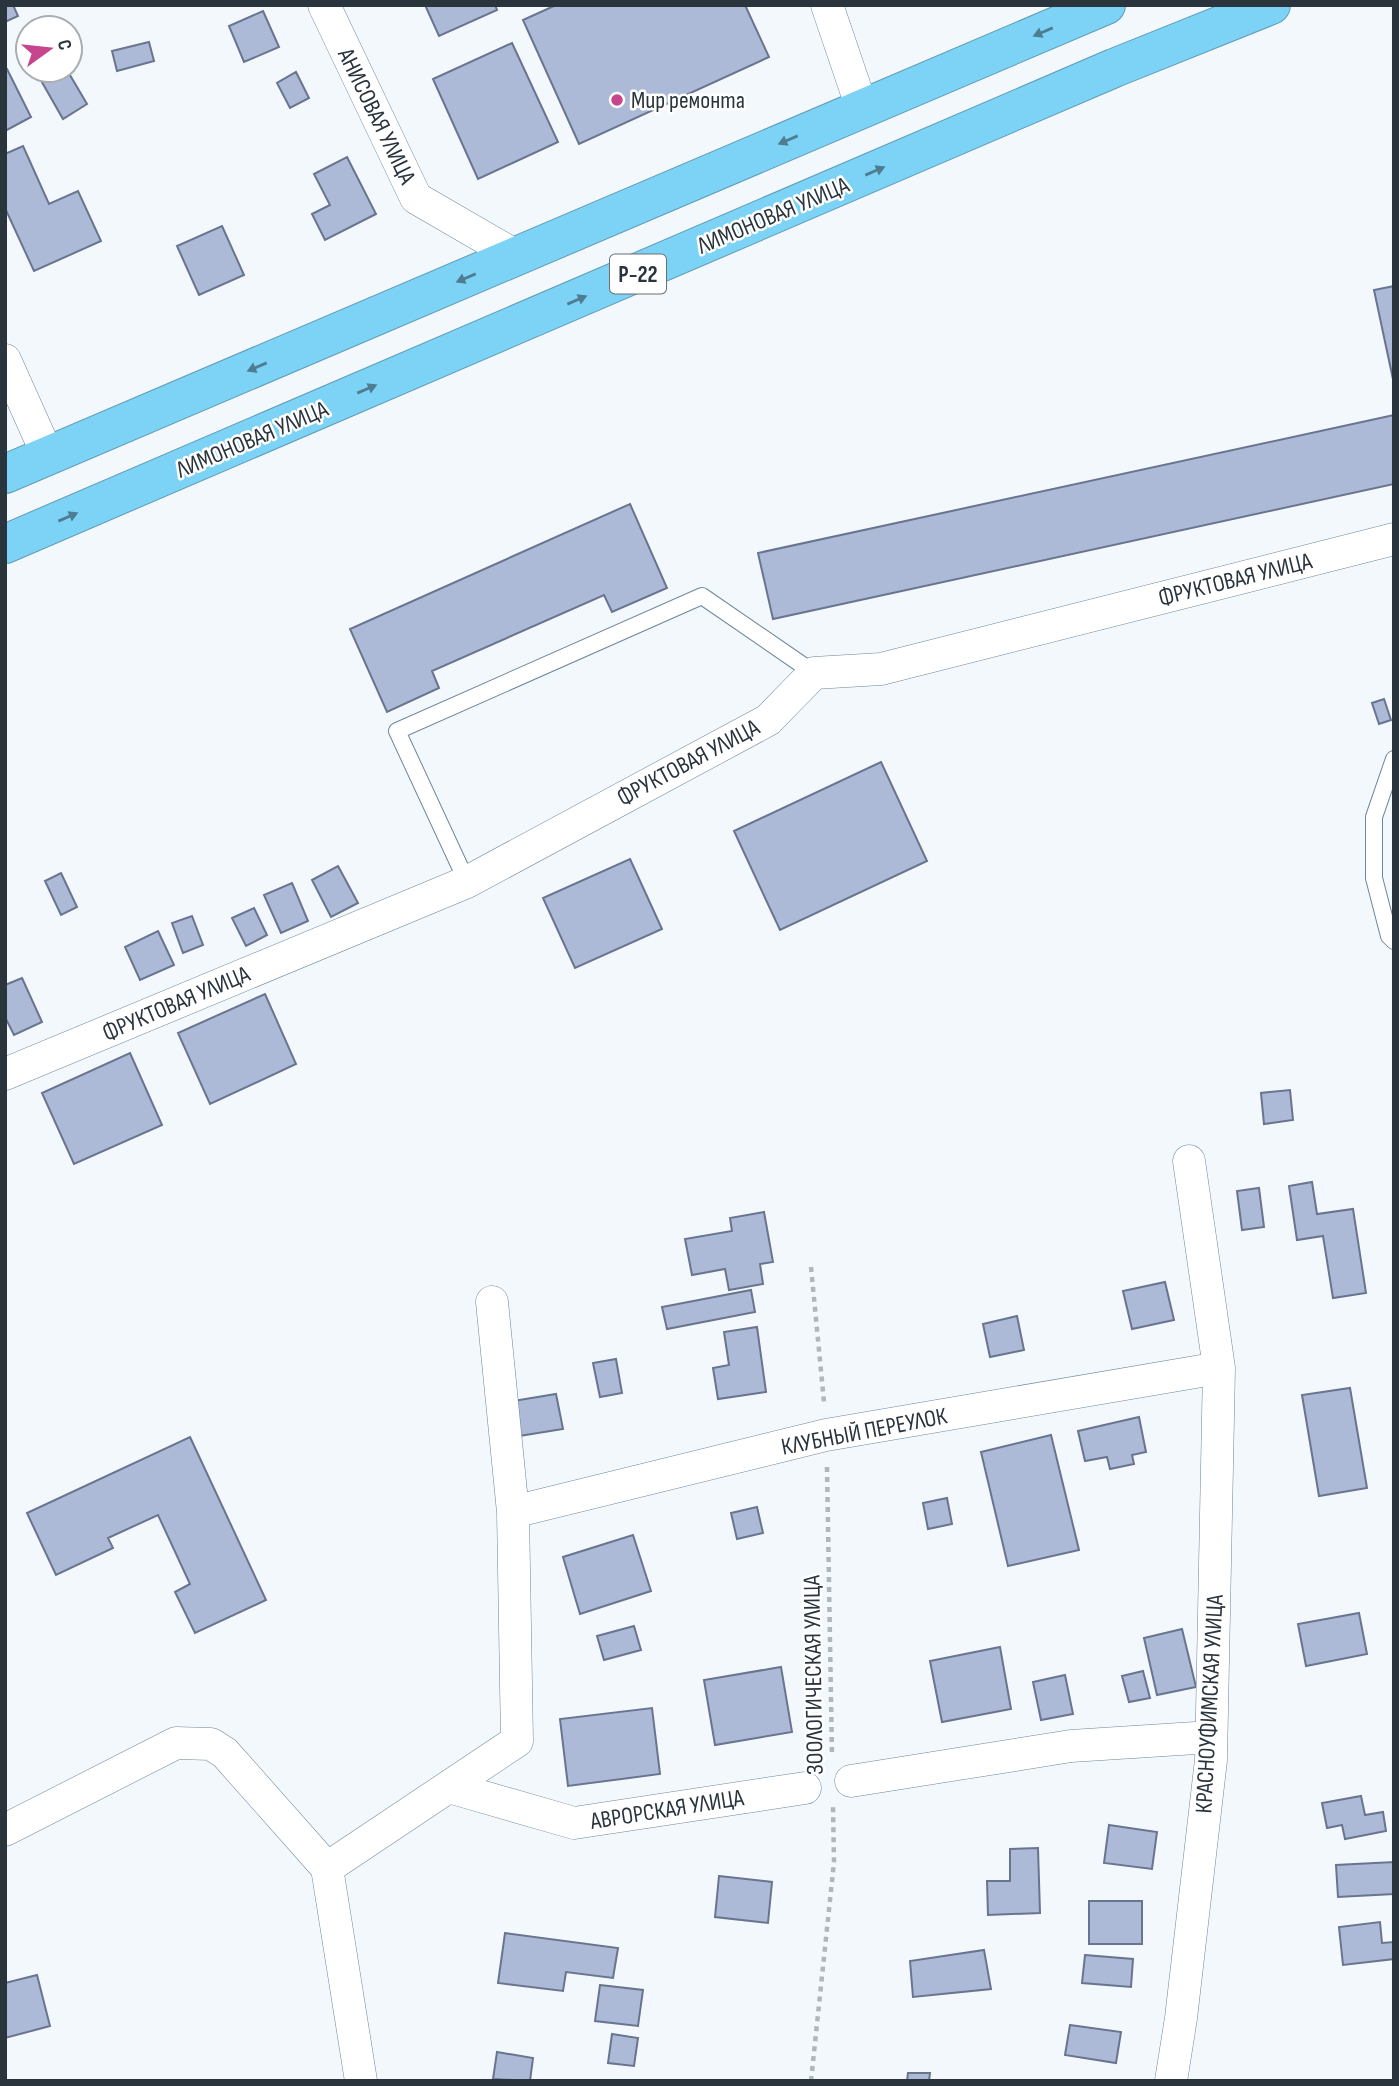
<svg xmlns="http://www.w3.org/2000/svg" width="1399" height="2086" font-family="'Sofia Sans Condensed',sans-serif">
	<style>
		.building { fill: #adbad7; stroke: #69748f; stroke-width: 2 }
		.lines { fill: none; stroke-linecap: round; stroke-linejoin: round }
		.lane-casing { stroke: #6e879d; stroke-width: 18 }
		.street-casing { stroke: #6e879d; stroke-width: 33 }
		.highway-casing { stroke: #5f9bb5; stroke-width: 40 }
		.path { stroke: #afb6bc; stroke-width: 4.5; stroke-dasharray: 5 5; stroke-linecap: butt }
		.lane { stroke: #fff; stroke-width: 16 }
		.street { stroke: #fff; stroke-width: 32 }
		.highway { stroke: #7cd3f5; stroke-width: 38 }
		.oneway { fill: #4e7c90 }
		.poi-dot { fill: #c7458d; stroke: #fff; stroke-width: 2.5 }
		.labels { text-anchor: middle; stroke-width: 5; stroke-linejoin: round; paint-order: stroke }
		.shield { fill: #fff; stroke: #697177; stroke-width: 2 }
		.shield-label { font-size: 23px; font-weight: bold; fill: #29343d }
		.poi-label { font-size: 24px; fill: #29343d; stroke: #fff; text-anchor: start }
		.street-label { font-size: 24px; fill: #29343d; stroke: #fff }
	</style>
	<rect width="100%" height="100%" fill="#f3f8fd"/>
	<path class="building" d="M5 5H13L18 16 5 22Z
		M425 5H495L497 10 439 36Z
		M556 5H745L769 57 579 144 523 20Z
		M263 11 279 47 244 62 229 26Z
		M149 42 154 61 117 71 112 51Z
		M512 43 558 142 478 179 433 79Z
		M7 69 31 117 5 131V70Z
		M35 70H67L87 104 63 119Z
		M296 72 309 98 290 108 277 83Z
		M23 146 49 204 78 191 101 241 34 271 5 208V154Z
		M347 157 376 214 325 240 312 214 330 205 314 174Z
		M222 226 244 275 199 295 177 246Z
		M1394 286V384L1374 290Z
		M1394 415V484L773 619 758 553Z
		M630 504 667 588 612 612 604 595 432 671 439 688 387 712 350 629Z
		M1384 699 1391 720 1379 724 1372 703Z
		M881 762 927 861 780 930 734 831Z
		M630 859 662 929 575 968 543 898Z
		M338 866 358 903 331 917 312 880Z
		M61 873 77 907 61 915 45 881Z
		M292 883 308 921 281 933 264 895Z
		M254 908 267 935 246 946 232 918Z
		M192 916 203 945 183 953 172 923Z
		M158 931 174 965 140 980 125 947Z
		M22 978 42 1022 14 1035 5 1017V985Z
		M265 994 296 1064 210 1104 178 1033Z
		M130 1053 162 1125 74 1164 42 1093Z
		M1290 1090 1293 1120 1264 1124 1261 1093Z
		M1312 1182 1317 1214 1353 1209 1366 1293 1333 1298 1323 1236 1297 1240 1289 1186Z
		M1259 1188 1264 1227 1242 1230 1237 1191Z
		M764 1212 773 1262 760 1264 763 1284 729 1290 725 1269 692 1275 685 1239 732 1231 730 1218Z
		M1165 1282 1174 1320 1132 1329 1123 1291Z
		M751 1290 755 1312 667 1329 662 1307Z
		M1017 1316 1024 1350 990 1357 983 1324Z
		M757 1327 766 1392 718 1399 713 1368 729 1365 724 1332Z
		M616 1359 622 1393 600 1397 593 1363Z
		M1350 1388 1367 1488 1319 1496 1302 1395Z
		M556 1394 563 1429 519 1436 513 1401Z
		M1139 1417 1146 1452 1132 1455 1134 1464 1110 1469 1107 1457 1085 1461 1078 1431Z
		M1051 1435 1079 1550 1008 1566 981 1452Z
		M190 1437 266 1600 195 1633 175 1592 190 1584 158 1515 108 1538 113 1548 56 1575 27 1513Z
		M947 1498 952 1524 928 1529 923 1503Z
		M757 1507 763 1533 737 1539 731 1513Z
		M633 1535 651 1591 580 1614 563 1557Z
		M1359 1613 1367 1654 1306 1666 1298 1624Z
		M634 1626 641 1650 604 1660 597 1636Z
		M1182 1629 1196 1687 1157 1695 1144 1638Z
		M1000 1647 1011 1709 942 1722 930 1661Z
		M781 1667 792 1732 715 1745 704 1680Z
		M1143 1671 1150 1698 1129 1702 1122 1676Z
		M1065 1675 1073 1714 1041 1720 1033 1682Z
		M652 1708 660 1774 568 1786 560 1719Z
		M1361 1796 1365 1815 1383 1812 1386 1831 1345 1839 1342 1825 1327 1828 1322 1803Z
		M1109 1825 1157 1832 1152 1869 1104 1863Z
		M1038 1848 1040 1913 988 1915 987 1881H1010V1849Z
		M1394 1862V1894L1338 1897 1336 1865Z
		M719 1876 772 1882 768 1923 715 1917Z
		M1089 1901H1142V1944H1089Z
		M1380 1922 1382 1943 1394 1942V1959L1343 1965 1339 1927Z
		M505 1933 618 1948 613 1978 566 1972 563 1991 498 1983Z
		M984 1950 991 1989 913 1997 910 1961Z
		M1085 1955 1133 1959 1131 1987 1082 1983Z
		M37 1975 50 2026 5 2038V1983Z
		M600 1985 643 1990 638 2026 595 2021Z
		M1070 2025 1121 2032 1116 2063 1065 2055Z
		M612 2034 638 2038 634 2066 608 2063Z
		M497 2052 533 2058 530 2081 493 2079Z
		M908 2073H930L929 2081H907Z"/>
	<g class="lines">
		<defs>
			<path id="lane" d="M1394 759 1374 817V878L1389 936 1394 941
				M467 882 397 731 702 596 814 673"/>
			<path id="street" d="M324 5 416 198 516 256
				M827 5 862 108
				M5 360 48 456
				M5 1074 467 882 768 720 814 673 881 669 1394 539
				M513 1512 826 1435 1219 1368
				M851 1781 1071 1746 1211 1737
				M449 1787 574 1823 805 1788
				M5 1830 176 1743 211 1744 225 1753 327 1868 361 2081
				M327 1868 517 1741 513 1512 492 1302
				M1171 2081 1181 2018 1211 1760 1219 1368 1189 1161"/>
			<path id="highway" d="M5 474 1106 5
				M5 544 1114 68 1271 5"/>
		</defs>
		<use href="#lane" class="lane-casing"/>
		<use href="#street" class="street-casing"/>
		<use href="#highway" class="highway-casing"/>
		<path class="path" d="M811 1267 824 1402
			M827 1467 832 1756
			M811 2081 834 1862 833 1806"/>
		<use href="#lane" class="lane"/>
		<use href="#street" class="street"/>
		<use href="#highway" class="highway"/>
	</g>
	<defs><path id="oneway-solid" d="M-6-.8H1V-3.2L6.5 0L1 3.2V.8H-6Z" transform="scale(1.75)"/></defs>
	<g class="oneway">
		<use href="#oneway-solid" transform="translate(1043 32) rotate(157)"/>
		<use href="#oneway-solid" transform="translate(788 140) rotate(157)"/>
		<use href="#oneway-solid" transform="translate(875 171) rotate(-23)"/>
		<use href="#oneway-solid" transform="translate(466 278) rotate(157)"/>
		<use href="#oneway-solid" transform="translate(577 300) rotate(-23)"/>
		<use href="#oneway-solid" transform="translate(257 367) rotate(157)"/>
		<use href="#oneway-solid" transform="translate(367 389) rotate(-23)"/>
		<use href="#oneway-solid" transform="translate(68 517) rotate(-23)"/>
	</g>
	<circle class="poi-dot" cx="617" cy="100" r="7"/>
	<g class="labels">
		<rect class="shield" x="610" y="254.5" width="56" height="39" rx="5"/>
		<g class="shield-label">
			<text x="638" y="282">Р-22</text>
		</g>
		<g class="poi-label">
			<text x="631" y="108">Мир ремонта</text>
		</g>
		<g class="street-label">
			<text transform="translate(377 116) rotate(64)" y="8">АНИСОВАЯ УЛИЦА</text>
			<text transform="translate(773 215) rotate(-23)" y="8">ЛИМОНОВАЯ УЛИЦА</text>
			<text transform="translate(252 439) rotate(-23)" y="8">ЛИМОНОВАЯ УЛИЦА</text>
			<text transform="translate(1235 579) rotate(-14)" y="8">ФРУКТОВАЯ УЛИЦА</text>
			<text transform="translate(688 762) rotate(-28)" y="8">ФРУКТОВАЯ УЛИЦА</text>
			<text transform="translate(176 1003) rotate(-23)" y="8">ФРУКТОВАЯ УЛИЦА</text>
			<text transform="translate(864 1431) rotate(-11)" y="8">КЛУБНЫЙ ПЕРЕУЛОК</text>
			<text transform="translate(813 1675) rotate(-91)" y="8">ЗООЛОГИЧЕСКАЯ УЛИЦА</text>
			<text transform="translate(1209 1704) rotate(-87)" y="8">КРАСНОУФИМСКАЯ УЛИЦА</text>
			<text transform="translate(667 1809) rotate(-9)" y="8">АВРОРСКАЯ УЛИЦА</text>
		</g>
	</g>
	<rect width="1399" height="2086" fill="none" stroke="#29343d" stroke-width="14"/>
	<g transform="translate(49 49) rotate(75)"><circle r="33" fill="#ffffff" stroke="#a9aeb1" stroke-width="2"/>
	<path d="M0-5L12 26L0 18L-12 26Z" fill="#c7458d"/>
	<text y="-10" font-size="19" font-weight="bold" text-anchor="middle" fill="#29343d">С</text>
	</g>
</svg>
